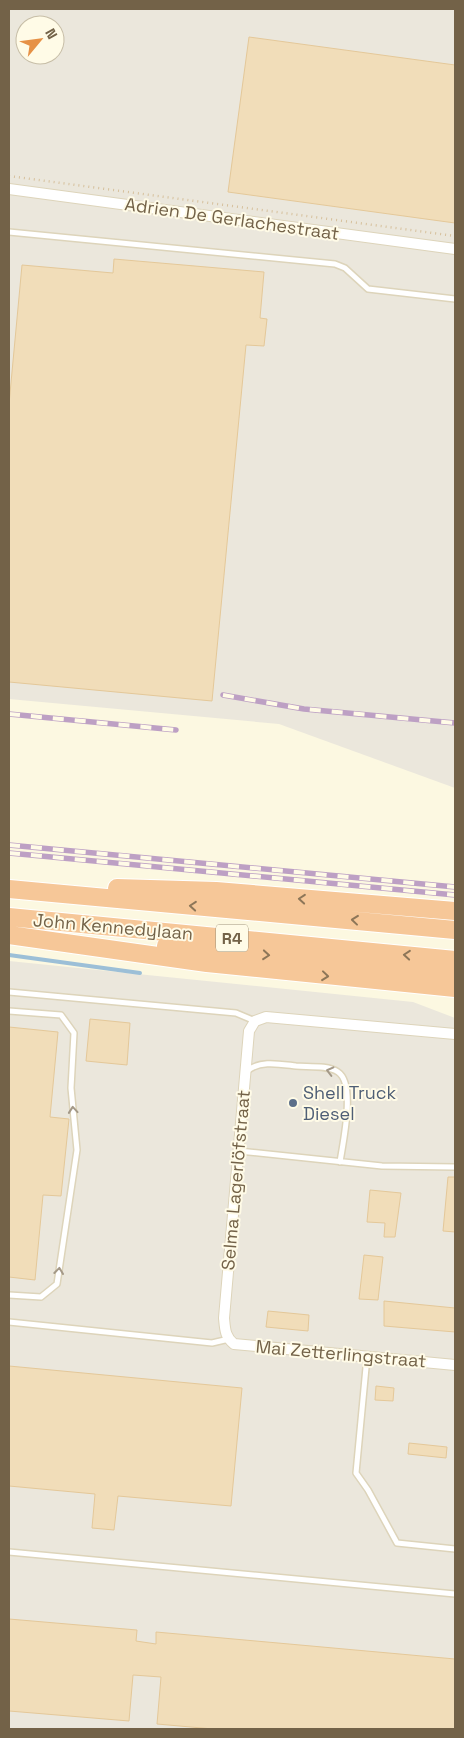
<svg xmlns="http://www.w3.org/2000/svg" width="464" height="1738" font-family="'Space Grotesk',sans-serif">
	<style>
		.industrial { fill: #ebe7dc; fill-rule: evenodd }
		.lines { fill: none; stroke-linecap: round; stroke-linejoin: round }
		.stream { stroke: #9cbfd7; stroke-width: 4 }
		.building { fill: #f1ddb9; stroke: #e4c899 }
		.lane-casing { stroke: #ddd4ba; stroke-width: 8 }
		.street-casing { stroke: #ddd4ba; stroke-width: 12 }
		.highway-casing { stroke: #fff; stroke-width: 20 }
		.path { stroke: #d6c09c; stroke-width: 2.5; stroke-dasharray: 1 4; stroke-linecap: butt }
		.lane { stroke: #fff; stroke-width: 5 }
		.street { stroke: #fff; stroke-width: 10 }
		.highway { stroke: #f6c798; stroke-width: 18 }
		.rail-casing { stroke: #bda0c4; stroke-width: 5.5 }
		.rail { stroke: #fffbe7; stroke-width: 4; stroke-dasharray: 11; stroke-linecap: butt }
		.oneway { stroke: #8d7658 }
		.oneway2 { stroke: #a49988 }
		.service-dot { fill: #5c6f8a; stroke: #fffbe7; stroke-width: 2 }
		.labels { text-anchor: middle; stroke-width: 4; stroke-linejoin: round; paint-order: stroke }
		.shield { fill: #fffbe7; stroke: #9d9078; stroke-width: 1 }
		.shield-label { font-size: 16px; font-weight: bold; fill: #736248 }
		.street-label { font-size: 18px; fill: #736248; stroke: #fffbe7 }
		.service-label { font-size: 18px; fill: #4e5e75; stroke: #fffbe7; text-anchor: start }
	</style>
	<rect width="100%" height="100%" fill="#fcf8e1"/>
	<path class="industrial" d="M9 9H455V788L279 724 9 699ZM25 25H55V55H25Z
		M9 961 413 1002 455 1018V1729H9Z"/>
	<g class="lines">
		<path class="stream" d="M9 955 140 973"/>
	</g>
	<path class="building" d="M249 37 455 65V223L228 192Z
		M114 259 264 272 260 318 267 319 264 346 246 345 212 701 9 682V404L22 265 113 273Z
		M90 1019 130 1023 127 1065 86 1061Z
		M9 1027 58 1032 50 1117 69 1119 61 1196 43 1195 35 1280 9 1277Z
		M448 1177H455V1232L443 1231Z
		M370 1190 401 1193 395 1237H384L385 1223 367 1222Z
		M364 1255 383 1257 378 1300 359 1299Z
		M384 1301 455 1308V1332L384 1326Z
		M268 1311 309 1315 308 1331 266 1327Z
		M9 1366 242 1388 231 1506 118 1496 114 1530 92 1528 95 1494 9 1486Z
		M376 1386 394 1388 393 1401 375 1400Z
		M409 1443 447 1447 446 1458 408 1454Z
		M9 1619 137 1630 136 1641 156 1644V1632L455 1659V1729H213L157 1724 161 1677 133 1675 129 1721 9 1711Z"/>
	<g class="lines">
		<defs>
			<path id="lane" d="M9 232 335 264 345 268 368 289 455 299
				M9 992 236 1013 255 1021
				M9 1011 61 1015 74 1033 71 1088 77 1150 57 1284 41 1297 9 1295
				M247 1071C260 1060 279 1064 296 1066 308 1067 328 1065 338 1072 356 1084 343 1142 340 1162
				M239 1151 382 1166 455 1167
				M9 1322 212 1343 229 1339
				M367 1357 356 1473 368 1490 397 1543 455 1549
				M9 1552 455 1594"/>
			<path id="street" d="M9 189 455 249
				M455 1034 266 1017 255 1021 249 1031 224 1318C225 1329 225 1337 234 1344L455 1365"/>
			<path id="highway" d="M117 888 216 891 455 911
				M9 889 455 930
				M9 917 455 960
				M9 935 207 963 455 988
				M166 946 455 972"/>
		</defs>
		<use href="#lane" class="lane-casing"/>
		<use href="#street" class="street-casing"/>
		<use href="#highway" class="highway-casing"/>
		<path class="path" d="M9 176 455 236"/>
		<use href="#lane" class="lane"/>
		<use href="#street" class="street"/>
		<use href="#highway" class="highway"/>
		<defs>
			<path id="rail" d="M223 695 304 709 455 723
				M9 714 176 730
				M9 845 455 887
				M9 853 455 895"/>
		</defs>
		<use href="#rail" class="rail-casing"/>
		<use href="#rail" class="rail"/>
	</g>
	<defs><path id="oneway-chevron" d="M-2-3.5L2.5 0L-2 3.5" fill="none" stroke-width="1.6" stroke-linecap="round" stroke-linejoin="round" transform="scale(1.25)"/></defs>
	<g class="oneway">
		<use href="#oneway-chevron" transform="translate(302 899) rotate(-175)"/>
		<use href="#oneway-chevron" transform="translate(193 906) rotate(-175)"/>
		<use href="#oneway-chevron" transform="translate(355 920) rotate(-174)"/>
		<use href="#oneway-chevron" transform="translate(266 955) rotate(5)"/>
		<use href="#oneway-chevron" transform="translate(407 955) rotate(-175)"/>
		<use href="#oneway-chevron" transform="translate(325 976) rotate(6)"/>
	</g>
	<g class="oneway2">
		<use href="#oneway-chevron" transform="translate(330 1071) rotate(-166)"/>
		<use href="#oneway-chevron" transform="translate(73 1110) rotate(-95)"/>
		<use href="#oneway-chevron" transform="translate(59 1271) rotate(-83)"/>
	</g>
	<circle class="service-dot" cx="293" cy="1103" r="5"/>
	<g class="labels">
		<rect class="shield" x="216" y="924.5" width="32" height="27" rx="4"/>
		<g class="shield-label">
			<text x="232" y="944">R4</text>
		</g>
		<g class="street-label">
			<text transform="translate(232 219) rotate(8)" y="6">Adrien De Gerlachestraat</text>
			<text transform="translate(113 927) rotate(5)" y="6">John Kennedylaan</text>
			<text transform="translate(236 1180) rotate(-85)" y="6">Selma Lagerlöfstraat</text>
			<text transform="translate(341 1354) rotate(5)" y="6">Mai Zetterlingstraat</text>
		</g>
		<g class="service-label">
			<text x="303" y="1099">Shell Truck<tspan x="303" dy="21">Diesel</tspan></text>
		</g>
	</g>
	<rect width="464" height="1738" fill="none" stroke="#736248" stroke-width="20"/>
	<g transform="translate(40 40) rotate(61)"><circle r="24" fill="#fffbe7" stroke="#c7bea7"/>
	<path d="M0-4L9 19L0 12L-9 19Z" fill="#e69146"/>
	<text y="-8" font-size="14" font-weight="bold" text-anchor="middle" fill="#736248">N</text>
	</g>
</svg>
